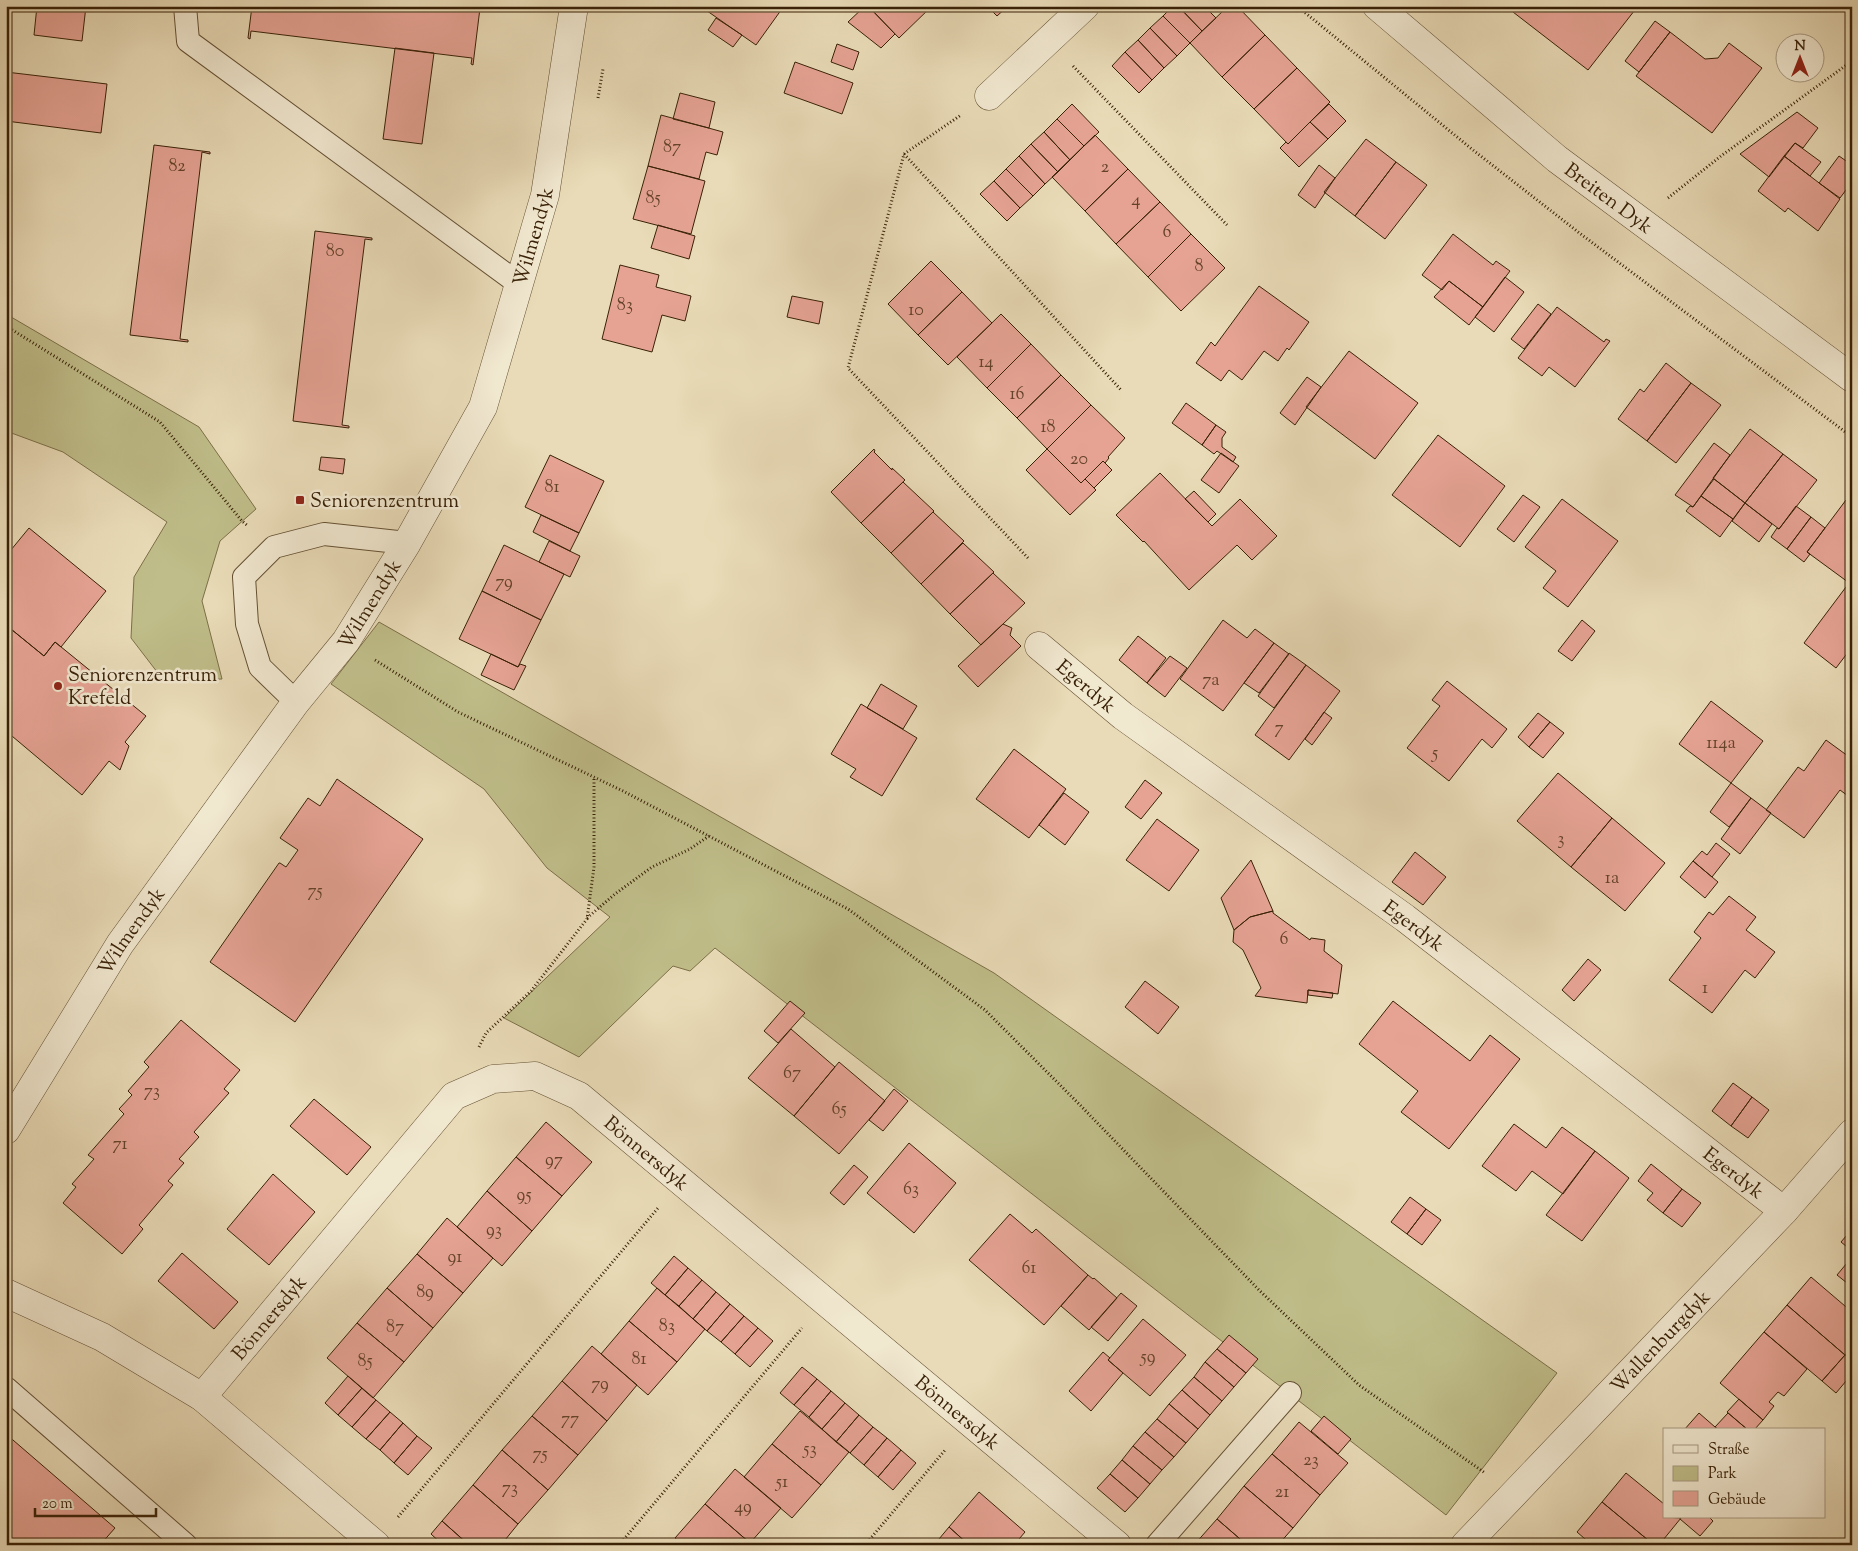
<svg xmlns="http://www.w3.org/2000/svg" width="1858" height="1551" font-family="'Sorts Mill Goudy',serif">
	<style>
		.green { fill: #bfbd89; stroke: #7c6f48 }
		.building { fill: #e6a394; stroke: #392107 }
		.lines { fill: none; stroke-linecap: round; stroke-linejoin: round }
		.service-casing { stroke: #655033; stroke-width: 24 }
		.minor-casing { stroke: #655033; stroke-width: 29 }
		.path { stroke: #392107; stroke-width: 3; stroke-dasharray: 1 2.5; stroke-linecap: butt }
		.service { stroke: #f1e8d0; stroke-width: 22 }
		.minor { stroke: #f1e8d0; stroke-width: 28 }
		.poi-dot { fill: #8f2418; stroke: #f1e8d0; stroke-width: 2 }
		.labels { text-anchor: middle; stroke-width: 5; stroke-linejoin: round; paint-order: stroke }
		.number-label { font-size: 18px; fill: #64422a }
		.street-label { font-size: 20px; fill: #392107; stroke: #f1e8d0 }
		.poi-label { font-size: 20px; fill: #392107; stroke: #f1e8d0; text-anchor: start }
	</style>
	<rect width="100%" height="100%" fill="#e9dbb7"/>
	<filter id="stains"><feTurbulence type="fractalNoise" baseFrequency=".004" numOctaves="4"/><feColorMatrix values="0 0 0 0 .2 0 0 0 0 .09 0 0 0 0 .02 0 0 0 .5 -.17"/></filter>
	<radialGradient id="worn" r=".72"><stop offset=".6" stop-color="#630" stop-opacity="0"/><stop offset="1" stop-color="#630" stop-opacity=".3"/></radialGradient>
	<path class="green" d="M6 314 199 427 256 509 220 541 202 601 222 679 164 681 131 638 134 577 167 522 63 452 6 431Z
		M379 622 994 973 1557 1373 1446 1515 715 948 690 971 673 966 579 1057 504 1018 610 917 547 868 484 789 331 684Z"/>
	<path class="building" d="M37 6H86L82 41 34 35Z
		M252 6H456L480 8 473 65 471 64 472 58 251 31 250 39 248 38Z
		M700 6H784L756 45Z
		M865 6H868L895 34 881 48 848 22Z
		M868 6H932L899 38Z
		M987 6H1008L997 16Z
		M1173 6H1178L1202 31 1190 43 1163 16Z
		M1178 6H1204L1216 18 1202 31Z
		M1228 6H1237L1265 35 1222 77 1190 43Z
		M1518 6H1638L1588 70 1513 12Z
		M1163 16 1190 43 1177 56 1150 28Z
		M716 18 742 35 733 47 708 30Z
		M1655 21 1670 32 1639 72 1625 61Z
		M1150 28 1177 56 1164 68 1138 40Z
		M1670 32 1705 59 1718 58 1729 43 1762 68 1712 133 1636 76Z
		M1265 35 1297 68 1254 109 1222 77Z
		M1138 40 1164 68 1152 80 1125 52Z
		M837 44 859 52 853 70 831 62Z
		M395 48 434 53 422 144 383 139Z
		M1125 52 1152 80 1139 93 1112 66Z
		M795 62 853 83 842 114 784 93Z
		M1297 68 1330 102 1288 144 1254 109Z
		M6 72 107 84 101 133 6 121Z
		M680 93 715 102 709 128 673 119Z
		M1072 104 1099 132 1084 146 1057 119Z
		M1329 104 1346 121 1328 139 1310 122Z
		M1797 112 1818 128 1803 148 1795 143 1769 177 1740 154Z
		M661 115 723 132 717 155 706 152 699 179 648 166Z
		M1057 119 1084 146 1070 160 1044 132Z
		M1310 122 1328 139 1299 167 1280 148 1286 142 1288 144Z
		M1044 132 1070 160 1058 172 1031 144Z
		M1095 135 1128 169 1085 211 1052 177Z
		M1366 139 1396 162 1355 216 1324 192Z
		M1795 143 1821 162 1810 176 1784 156Z
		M1031 144 1058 172 1045 184 1019 156Z
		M154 145 210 152V154L202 152 180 339 188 340V342L130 335Z
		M1019 156 1045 184 1033 196 1006 169Z
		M1784 156 1840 199 1818 231 1788 208 1785 212 1758 191Z
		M1839 156 1852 165V182L1840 198 1819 183Z
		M1396 162 1427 185 1385 239 1355 216Z
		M1319 165 1335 178 1315 208 1298 195Z
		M648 166 705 181 691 234 633 219Z
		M1006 169 1033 196 1020 208 994 181Z
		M1128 169 1160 202 1116 244 1085 211Z
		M994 181 1020 208 1007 221 980 194Z
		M1160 202 1191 234 1148 277 1116 244Z
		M658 225 695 236 689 259 651 248Z
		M315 231 372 238V240L365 239 342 425 349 426V428L293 421Z
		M1191 234 1225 268 1181 311 1148 277Z
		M1453 234 1493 265 1496 261 1510 271 1483 307 1449 281 1442 290 1422 275Z
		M931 261 962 292 918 335 888 304Z
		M620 265 659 275 656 287 691 296 685 321 662 315 652 352 602 339Z
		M1505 277 1524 292 1494 332 1475 317Z
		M1449 281 1483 307 1469 325 1434 297Z
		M1259 286 1309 322 1289 350 1287 348 1278 361 1264 351 1242 380 1229 370 1221 381 1196 363 1211 342 1215 346Z
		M962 292 992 323 948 365 918 335Z
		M792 296 823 302 819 324 787 317Z
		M1538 304 1551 314 1524 349 1511 339Z
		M1557 307 1604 342 1606 339 1610 341 1575 387 1549 367 1542 376 1518 358Z
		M1001 314 1031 344 987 388 957 357Z
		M1031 344 1061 375 1017 418 987 388Z
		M1349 351 1418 403 1375 459 1306 407Z
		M1666 363 1691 383 1647 441 1618 419 1640 389 1644 392Z
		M1061 375 1091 405 1047 449 1017 418Z
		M1307 377 1321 387 1295 425 1280 413Z
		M1691 383 1721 405 1676 463 1647 441Z
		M1186 403 1216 425 1202 445 1172 423Z
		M1091 405 1125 438 1108 457 1109 458 1105 463 1103 461 1081 483 1047 449Z
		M1216 425 1226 432 1222 438V447L1236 457 1233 462 1217 451 1214 454 1202 445Z
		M1750 429 1783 454 1745 503 1713 478Z
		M1438 435 1505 486 1460 547 1392 495Z
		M1714 443 1730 455 1693 507 1675 495Z
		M874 449 875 451 874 452 892 470V468L905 480 861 523 831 492Z
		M1047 449 1081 483 1085 479 1096 490 1070 515 1026 470Z
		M1221 453 1239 466 1219 493 1201 480Z
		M1783 454 1817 480 1779 529 1745 503Z
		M550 455 604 481 579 533 525 507Z
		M321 457 345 459 343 474 319 470Z
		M1103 461 1112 470 1094 488 1085 479Z
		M1160 473 1212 526 1240 499 1277 536 1252 560 1237 545 1189 590 1144 541 1143 542 1116 515Z
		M1714 479 1745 503 1733 519 1701 496Z
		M903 482 934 511 891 553 861 523Z
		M1194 491 1216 514 1208 522 1185 499Z
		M1523 495 1540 507 1514 542 1497 529Z
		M1701 496 1733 519 1720 537 1686 511 1690 506 1693 507Z
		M1562 499 1618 541 1568 607 1543 588 1556 571 1525 547Z
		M1846 500 1852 504V585L1807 552Z
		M1745 503 1772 524 1759 542 1732 521Z
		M1796 506 1811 517 1787 549 1771 537 1777 528 1779 529Z
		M933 512 964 541 921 584 891 553Z
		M541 515 579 533 570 551 533 532Z
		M1811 517 1825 528 1807 552 1810 554 1804 562 1787 549Z
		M29 528 106 591 61 647 55 642 44 656 6 625V556Z
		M549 541 580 556 570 577 539 562Z
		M963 543 994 572 950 614 921 584Z
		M504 545 564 574 541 620 482 591Z
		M993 573 1025 603 981 645 950 614Z
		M1849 583 1852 585V647L1836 668 1804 643Z
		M482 591 541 620 518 667 459 639Z
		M1223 620 1247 638 1255 629 1274 643 1223 711 1180 679Z
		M1582 620 1595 631 1572 661 1558 651Z
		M1003 624 1012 628 1010 635 1021 646 978 687 958 666Z
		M6 625 44 656 55 642 146 716 125 742 129 746 120 770 109 761 82 795 6 731Z
		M1138 636 1166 658 1147 683 1119 660Z
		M1274 643 1289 654 1259 693 1244 683Z
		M1289 653 1306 665 1274 708 1258 696Z
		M491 654 518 667 520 664 526 666 514 690 481 675Z
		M1170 656 1187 668 1165 697 1147 683Z
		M1306 665 1340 691 1289 760 1255 735Z
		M1447 681 1507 729 1492 748 1482 739 1449 781 1407 748 1440 706 1432 700Z
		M881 684 917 706 903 729 867 708Z
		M1711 701 1763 741 1731 783 1679 744Z
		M861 704 917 738 882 796 850 777 856 769 831 754Z
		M1324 712 1332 718 1312 745 1305 739Z
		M1538 713 1550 722 1529 747 1518 737Z
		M1550 722 1564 733 1543 758 1529 747Z
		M1826 740 1852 759V799L1840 790 1804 838 1766 810 1798 767 1804 771Z
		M1014 749 1066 789 1029 838 976 799Z
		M1558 773 1612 818 1571 867 1517 821Z
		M337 779 423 839 295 1022 210 962 279 863H280L286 867 298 850 280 838 308 798 320 806Z
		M1145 780 1162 793 1141 819 1125 807Z
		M1731 783 1751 798 1729 827 1710 812Z
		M1064 793 1089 812 1065 845 1039 825Z
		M1751 798 1771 813 1740 854 1721 839Z
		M1612 818 1665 863 1625 911 1571 867Z
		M1157 819 1199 850 1169 891 1126 860Z
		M1716 843 1730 854 1712 877 1693 861 1702 851 1707 855Z
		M1415 852 1446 877 1423 905 1392 882Z
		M1251 860 1273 911 1250 917 1234 930 1221 898Z
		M1693 861 1718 882 1705 898 1680 877Z
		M1729 896 1756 917 1746 930 1775 952 1755 978 1745 970 1712 1013 1669 980 1701 938 1694 932 1709 912 1713 915Z
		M1273 911V913L1310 940 1311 938 1325 940 1324 951 1342 965 1338 994 1308 990 1307 1003 1255 996 1261 988 1243 950 1233 942 1234 930 1250 917Z
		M1588 959 1601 970 1574 1001 1562 990Z
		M1145 981 1179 1007 1158 1034 1125 1007Z
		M1308 990 1333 993 1332 998 1308 995Z
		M790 1001 805 1013 778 1043 764 1031Z
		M1393 1001 1470 1061 1490 1035 1520 1059 1449 1149 1401 1112 1418 1091 1359 1044Z
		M181 1020 240 1070 224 1089 229 1093 194 1132 199 1137 179 1159 184 1163 168 1181 173 1185 139 1225 143 1229 122 1254 63 1203 76 1187 72 1184 94 1159 88 1155 124 1114 119 1109 132 1095 128 1091 149 1067 144 1062Z
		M791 1029 835 1067 794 1116 748 1078Z
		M839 1062 885 1101 839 1154 794 1116Z
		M1733 1083 1752 1097 1731 1126 1712 1111Z
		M894 1089 908 1101 883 1131 869 1120Z
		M1752 1097 1769 1110 1748 1138 1731 1126Z
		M314 1099 371 1147 347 1175 290 1126Z
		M546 1122 592 1162 562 1196 516 1157Z
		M1514 1124 1546 1148 1562 1127 1595 1151 1563 1194 1532 1171 1516 1191 1482 1166Z
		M909 1143 956 1183 914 1233 867 1193Z
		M1595 1151 1629 1178 1582 1241 1546 1215Z
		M516 1157 562 1196 532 1231 487 1191Z
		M1651 1164 1682 1189 1663 1213 1647 1200 1653 1193 1638 1181Z
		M854 1165 868 1177 844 1205 830 1193Z
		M273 1174 315 1212 269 1265 227 1229Z
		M1682 1189 1701 1203 1682 1227 1663 1213Z
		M487 1191 532 1231 502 1266 457 1227Z
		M1410 1197 1426 1209 1407 1234 1391 1222Z
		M1426 1209 1441 1220 1422 1245 1407 1234Z
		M1010 1214 1032 1233 1036 1229 1088 1275 1044 1325 969 1260Z
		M447 1218 493 1258 463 1293 417 1254Z
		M1852 1229V1251L1841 1242Z
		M182 1253 238 1302 214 1329 158 1281Z
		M417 1254 463 1293 433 1328 387 1288Z
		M674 1256 688 1268 665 1295 651 1283Z
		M1852 1257V1287L1837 1275Z
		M688 1268 702 1280 679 1306 665 1295Z
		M1088 1275 1093 1279 1094 1278 1117 1298 1089 1330 1061 1306Z
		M1811 1277 1852 1312V1347L1845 1355 1787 1305Z
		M702 1280 716 1292 693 1319 679 1306Z
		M387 1288 433 1328 404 1362 357 1323Z
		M657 1288 705 1329 677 1362 629 1321Z
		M716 1292 730 1304 707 1331 693 1319Z
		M1121 1293 1137 1306 1108 1341 1091 1327Z
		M730 1304 744 1316 721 1342 707 1331Z
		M1787 1305 1845 1355 1822 1381 1764 1332Z
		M744 1316 758 1328 735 1354 721 1342Z
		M1143 1319 1186 1355 1150 1396 1108 1360Z
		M629 1321 677 1362 648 1395 601 1354Z
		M357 1323 404 1362 373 1398 327 1358Z
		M758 1328 773 1341 750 1367 735 1354Z
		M1764 1332 1807 1369 1784 1396 1778 1392 1769 1402 1774 1406 1763 1420 1720 1383Z
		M1229 1335 1258 1359 1246 1373 1217 1349Z
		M592 1346 637 1385 607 1421 562 1381Z
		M1217 1349 1246 1373 1234 1387 1205 1362Z
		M1103 1352 1110 1358 1108 1360 1123 1373 1091 1411 1069 1391Z
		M1845 1355 1852 1361V1374L1836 1393 1822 1381Z
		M1205 1362 1234 1387 1222 1401 1194 1377Z
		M802 1367 817 1379 794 1405 780 1393Z
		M348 1376 362 1388 338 1415 325 1403Z
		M1194 1377 1222 1401 1210 1415 1182 1390Z
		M817 1379 831 1391 809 1417 794 1405Z
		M562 1381 607 1421 578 1455 532 1416Z
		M362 1388 376 1400 352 1427 338 1415Z
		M1182 1390 1210 1415 1198 1429 1169 1404Z
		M831 1391 845 1403 822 1429 809 1417Z
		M1739 1399 1763 1420 1754 1430H1748L1727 1412Z
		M376 1400 390 1412 366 1439 352 1427Z
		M845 1403 859 1415 836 1442 822 1429Z
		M1169 1404 1198 1429 1186 1443 1157 1419Z
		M800 1411 849 1452 821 1485 772 1444Z
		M390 1412 403 1423 380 1450 366 1439Z
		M1699 1413 1715 1427 1719 1430H1684Z
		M1728 1413 1748 1430H1719L1715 1427Z
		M859 1415 873 1427 850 1453 836 1442Z
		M532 1416 578 1455 548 1490 502 1450Z
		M1324 1416 1351 1439 1338 1454 1311 1431Z
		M1157 1419 1186 1443 1174 1457 1145 1432Z
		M1299 1422 1348 1463 1320 1495 1272 1454Z
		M403 1423 417 1436 394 1463 380 1450Z
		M873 1427 887 1438 864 1465 850 1453Z
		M1145 1432 1174 1457 1162 1470 1133 1446Z
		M6 1434 115 1528 100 1545H6Z
		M417 1436 432 1448 408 1475 394 1463Z
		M887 1438 901 1450 878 1477 864 1465Z
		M772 1444 821 1485 792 1518 744 1477Z
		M1133 1446 1162 1470 1150 1484 1122 1460Z
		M502 1450 548 1490 518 1524 473 1485Z
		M901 1450 916 1463 893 1490 878 1477Z
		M1272 1454 1320 1495 1293 1528 1244 1486Z
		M1122 1460 1150 1484 1138 1498 1110 1474Z
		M735 1469 781 1508 750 1543 705 1504Z
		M1626 1473 1664 1504V1517L1681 1518 1659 1545H1654L1602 1502Z
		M1110 1474 1138 1498 1125 1512 1097 1488Z
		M473 1485 518 1524 501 1545H469L442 1521Z
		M1244 1486 1293 1528 1278 1545H1247L1217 1519Z
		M979 1492 1025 1532 1014 1545H969L949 1527Z
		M1602 1502 1654 1545H1592L1577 1532Z
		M705 1504 750 1543 749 1545H683L675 1538Z
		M1680 1517H1709L1713 1521 1700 1536 1680 1519Z
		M1217 1519 1247 1545H1194Z
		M442 1521 469 1545H443L431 1534Z
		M949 1527 969 1545H934Z"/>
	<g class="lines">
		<defs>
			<path id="service" d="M185 6 188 41 519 284
				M296 702 260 667 247 624 244 577 274 547 324 534 407 543
				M6 1388 186 1545
				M1157 1545 1290 1393"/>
			<g id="minor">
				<path id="s1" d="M1377 6 1557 159 1852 378"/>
				<path d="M989 96 1085 6"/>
				<path id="s2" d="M1039 646 1123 716 1405 918 1784 1211"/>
				<path id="s3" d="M6 1130 120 944 296 702 346 641 407 543 483 407 545 195 574 6"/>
				<path d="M6 1293 102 1337 202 1397 376 1545"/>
				<path id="s4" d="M202 1397 454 1096 493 1079 535 1076 579 1096 1117 1545"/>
				<path id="s5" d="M1465 1545 1784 1211 1852 1133"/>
			</g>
		</defs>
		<use href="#service" class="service-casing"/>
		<use href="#minor" class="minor-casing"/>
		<path class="path" d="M1297 6 1473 150 1582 235 1852 437
			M1073 66 1227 225
			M598 98 603 69
			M904 154 961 115
			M1668 198 1721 156 1852 61
			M6 326 160 422 242 521 248 526
			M1028 558 848 368 904 154 1122 391
			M375 660 458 712 623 791 848 909 985 1010 1080 1105 1260 1291 1359 1385 1485 1473
			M587 918 615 894 652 867 690 849 709 836
			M479 1047 486 1033 531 991 587 919 594 867V777
			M398 1517 658 1208
			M619 1545 802 1328
			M865 1545 946 1449"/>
		<use href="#service" class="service"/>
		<use href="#minor" class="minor"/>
	</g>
	<g class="poi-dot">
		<rect x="295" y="495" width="10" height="10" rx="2.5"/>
		<circle cx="58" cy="686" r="5"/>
	</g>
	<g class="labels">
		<g class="number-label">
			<text x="672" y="152">87</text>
			<text x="177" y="171">82</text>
			<text x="1105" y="172">2</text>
			<text x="653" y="203">85</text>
			<text x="1136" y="205">4</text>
			<text x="1167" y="237">6</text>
			<text x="335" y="256">80</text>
			<text x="1199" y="271">8</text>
			<text x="625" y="310">83</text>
			<text x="916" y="315">10</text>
			<text x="986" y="367">14</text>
			<text x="1017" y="399">16</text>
			<text x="1048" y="432">18</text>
			<text x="1079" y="464">20</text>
			<text x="552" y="492">81</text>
			<text x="504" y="587">79</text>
			<text x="1211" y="685">7a</text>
			<text x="1279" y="733">7</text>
			<text x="1721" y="748">114a</text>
			<text x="1435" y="758">5</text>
			<text x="1561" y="844">3</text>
			<text x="1612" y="883">1a</text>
			<text x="315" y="896">75</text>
			<text x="1284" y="944">6</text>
			<text x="1705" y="993">1</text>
			<text x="792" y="1078">67</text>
			<text x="152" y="1096">73</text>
			<text x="839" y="1114">65</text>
			<text x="120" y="1149">71</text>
			<text x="554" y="1165">97</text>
			<text x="911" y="1194">63</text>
			<text x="524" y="1200">95</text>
			<text x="494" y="1235">93</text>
			<text x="455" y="1262">91</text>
			<text x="1029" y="1273">61</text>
			<text x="425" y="1297">89</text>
			<text x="667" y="1331">83</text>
			<text x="395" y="1332">87</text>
			<text x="1148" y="1362">59</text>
			<text x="639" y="1364">81</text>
			<text x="365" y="1366">85</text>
			<text x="600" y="1389">79</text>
			<text x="570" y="1424">77</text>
			<text x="810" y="1454">53</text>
			<text x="540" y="1459">75</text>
			<text x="1311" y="1465">23</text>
			<text x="782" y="1487">51</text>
			<text x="510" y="1493">73</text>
			<text x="1282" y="1497">21</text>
			<text x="743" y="1512">49</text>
		</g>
		<g class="street-label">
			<text dy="7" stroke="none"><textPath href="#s1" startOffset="301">Breiten Dyk</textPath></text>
			<text dy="7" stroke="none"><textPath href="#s3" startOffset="1045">Wilmendyk</textPath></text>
			<text dy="7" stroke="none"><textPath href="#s3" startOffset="640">Wilmendyk</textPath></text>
			<text dy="7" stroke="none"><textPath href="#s2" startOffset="62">Egerdyk</textPath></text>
			<text dy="7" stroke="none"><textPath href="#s2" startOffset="468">Egerdyk</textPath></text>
			<text dy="7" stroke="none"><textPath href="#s3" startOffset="235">Wilmendyk</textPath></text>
			<text dy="7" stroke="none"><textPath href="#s4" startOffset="614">Bönnersdyk</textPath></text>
			<text dy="7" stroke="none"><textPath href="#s2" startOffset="872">Egerdyk</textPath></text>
			<text dy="7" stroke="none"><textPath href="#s4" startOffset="104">Bönnersdyk</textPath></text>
			<text dy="7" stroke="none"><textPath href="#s5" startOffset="282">Wallenburgdyk</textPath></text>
			<text dy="7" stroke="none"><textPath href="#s4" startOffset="1019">Bönnersdyk</textPath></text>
		</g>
		<g class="poi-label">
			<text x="310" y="507">Seniorenzentrum</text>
			<text x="68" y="681">Seniorenzentrum<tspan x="68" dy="23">Krefeld</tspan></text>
		</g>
	</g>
	<rect width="1858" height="1551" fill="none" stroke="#e9dbb7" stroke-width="25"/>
	<rect x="8" y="8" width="1843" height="1536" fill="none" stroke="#392107" stroke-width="2.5"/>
	<rect x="12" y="12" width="1833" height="1526" fill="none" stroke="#392107"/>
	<rect x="1663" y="1428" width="162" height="90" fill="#f1e8d0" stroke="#a79880"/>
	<rect x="1673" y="1445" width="25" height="8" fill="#f1e8d0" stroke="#a79880"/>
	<text x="1708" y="1454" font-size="15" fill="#392107">Straße</text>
	<rect x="1673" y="1466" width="25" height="15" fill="#bfbd89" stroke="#a79880"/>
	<text x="1708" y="1478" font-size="15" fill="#392107">Park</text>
	<rect x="1673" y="1491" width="25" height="15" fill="#e6a394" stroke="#a79880"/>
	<text x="1708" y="1504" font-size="15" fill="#392107">Gebäude</text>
	<g transform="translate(1800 58)"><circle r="24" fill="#f1e8d0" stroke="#a79880"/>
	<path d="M0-4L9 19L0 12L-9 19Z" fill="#8f2418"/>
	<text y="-8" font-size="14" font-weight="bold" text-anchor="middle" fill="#392107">N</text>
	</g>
	<path d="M35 1508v8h121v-8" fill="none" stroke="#392107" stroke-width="2.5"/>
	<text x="42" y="1508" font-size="15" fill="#392107" stroke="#f1e8d0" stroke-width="4" paint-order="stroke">20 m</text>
	<rect width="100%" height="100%" filter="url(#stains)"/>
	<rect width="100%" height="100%" fill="url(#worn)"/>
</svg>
